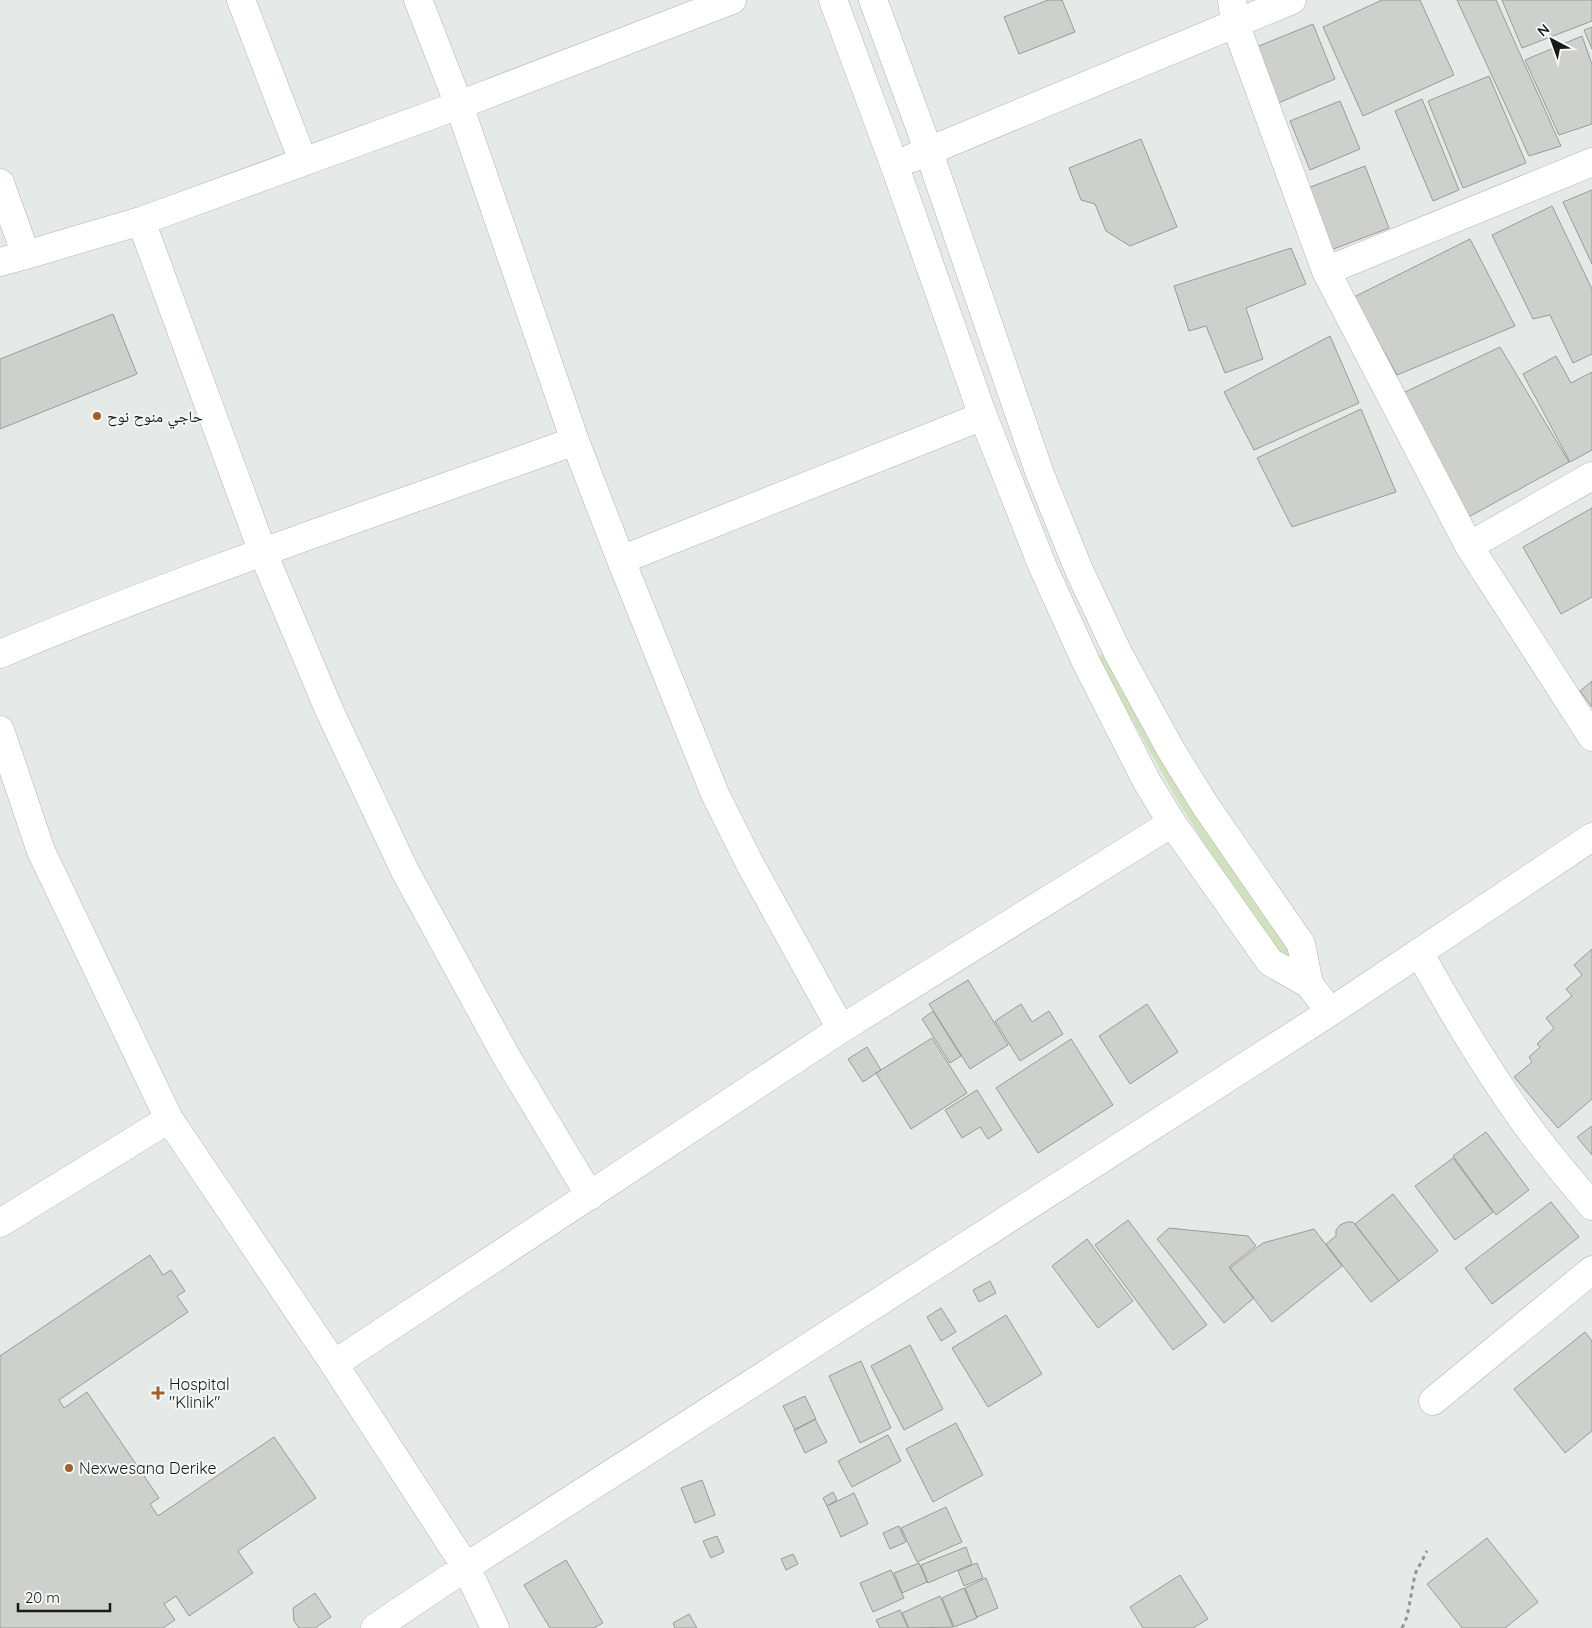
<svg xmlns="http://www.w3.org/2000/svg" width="1592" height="1628" font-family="Quicksand,'Noto Naskh Arabic',sans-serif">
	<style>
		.green { fill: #d0e1bd }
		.building { fill: #cdd0cd; stroke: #989c99 }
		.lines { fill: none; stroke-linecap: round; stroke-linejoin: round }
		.minor-casing { stroke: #afb4b2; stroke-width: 29 }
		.path { stroke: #929695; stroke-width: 3; stroke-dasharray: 4 4; stroke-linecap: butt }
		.minor { stroke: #fff; stroke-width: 28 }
		.poi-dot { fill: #a1602b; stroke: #f3f8f6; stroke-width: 2 }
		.labels { text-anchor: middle; stroke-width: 4; stroke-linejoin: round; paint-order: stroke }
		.poi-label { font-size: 16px; fill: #181919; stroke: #f3f8f6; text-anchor: start }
	</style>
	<rect width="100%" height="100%" fill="#e5eae9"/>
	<path class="green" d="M1104 653 1285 936 1291 959H1282L1223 873 1179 803 1097 658Z"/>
	<path class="building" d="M1048 0H1062L1075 32 1019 54 1004 17Z
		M1382 0H1420L1454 75 1363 116 1323 27Z
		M1457 0H1496L1561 146 1529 156Z
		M1502 0H1592V21L1522 48Z
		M1313 24 1335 79 1276 104 1254 48Z
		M1592 27V49L1584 30Z
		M1582 36 1592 64V124L1559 135 1525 60Z
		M1489 76 1526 163 1463 188 1428 101Z
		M1422 99 1459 190 1433 201 1395 111Z
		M1340 101 1360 149 1310 170 1290 121Z
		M1141 139 1177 227 1130 246 1106 231 1095 204 1081 200 1069 168Z
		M1365 166 1389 228 1331 250 1308 188Z
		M1592 190V264L1563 202Z
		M1552 206 1592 289V354L1573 363 1550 315 1533 319 1492 235Z
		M1470 239 1515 326 1397 375 1354 297Z
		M1291 248 1306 284 1246 308 1263 359 1225 373 1206 326 1189 331 1174 286Z
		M113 314 137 374 0 429V359Z
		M1330 336 1359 403 1254 450 1224 392Z
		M1500 347 1569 462 1463 520 1401 394Z
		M1556 356 1571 383 1592 372V450L1570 462 1523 374Z
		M1361 409 1396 492 1292 527 1257 458Z
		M1592 508V597L1561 614 1523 547Z
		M1592 681V707L1580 691Z
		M1592 949V1099L1558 1128 1514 1077 1532 1062 1529 1057 1540 1047 1537 1044 1554 1028 1546 1018 1572 996 1566 989 1582 975 1574 965Z
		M968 980 1008 1045 970 1069 929 1004Z
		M1021 1004 1032 1022 1049 1011 1063 1034 1020 1061 995 1021Z
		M1147 1004 1178 1052 1130 1084 1099 1036Z
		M933 1011 961 1056 950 1063 922 1019Z
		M932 1038 967 1093 911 1129 876 1073Z
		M1071 1039 1113 1105 1038 1153 996 1088Z
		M867 1047 881 1070 863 1082 848 1059Z
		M977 1090 1002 1130 988 1139 980 1127 962 1138 945 1110Z
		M1592 1126V1155L1577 1137Z
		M1486 1132 1529 1190 1496 1215 1453 1156Z
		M1453 1158 1493 1212 1455 1240 1415 1186Z
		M1393 1194 1438 1251 1399 1281 1355 1224Z
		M1551 1202 1579 1237 1492 1304 1465 1268Z
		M1128 1220 1207 1325 1173 1350 1095 1245Z
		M1347 1222H1353L1399 1281 1371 1302 1326 1244 1336 1236V1230L1340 1225Z
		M1169 1228 1248 1236 1256 1246 1229 1267 1254 1298 1224 1323 1157 1239Z
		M1314 1229 1342 1266 1272 1322 1230 1268 1263 1243Z
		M1087 1239 1133 1301 1098 1328 1052 1266Z
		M150 1255 163 1275 171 1270 185 1291 177 1296 188 1312 59 1400 64 1408 87 1392 159 1498 150 1504 158 1516 274 1437 316 1498 238 1551 253 1573 189 1616 176 1596 164 1604 175 1620 163 1628H0V1356Z
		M990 1281 996 1293 979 1302 973 1290Z
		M941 1308 956 1332 941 1341 927 1317Z
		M1006 1315 1042 1374 988 1407 952 1348Z
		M1585 1332 1592 1341V1431L1565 1453 1514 1389Z
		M910 1345 943 1409 904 1430 871 1366Z
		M861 1361 891 1428 860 1443 829 1376Z
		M805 1396 816 1419 795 1430 783 1406Z
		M815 1419 827 1442 805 1453 794 1430Z
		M956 1423 983 1475 933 1502 906 1449Z
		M888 1435 901 1461 852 1487 838 1461Z
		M702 1480 715 1515 695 1523 681 1488Z
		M833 1492 837 1500 827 1506 823 1498Z
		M854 1493 868 1524 841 1537 827 1506Z
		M946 1507 962 1542 917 1562 901 1528Z
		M899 1526 906 1542 890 1549 883 1533Z
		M717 1536 724 1552 711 1558 703 1541Z
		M1487 1538 1538 1602 1505 1628H1462L1427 1584Z
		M966 1547 972 1564 928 1583 921 1565Z
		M793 1554 798 1564 786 1570 781 1559Z
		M566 1560 603 1623 594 1628H550L524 1585Z
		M919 1563 927 1582 902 1593 894 1573Z
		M977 1563 983 1578 964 1586 958 1571Z
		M891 1570 904 1598 873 1612 860 1583Z
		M1180 1575 1208 1619 1193 1628H1143L1130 1607Z
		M986 1578 998 1608 977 1617 965 1588Z
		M964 1588 977 1618 954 1627 942 1598Z
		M315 1593 331 1617 315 1628H299L294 1621 293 1608Z
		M940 1596 953 1627 909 1628 902 1613Z
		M900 1610 908 1628H880L876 1620Z
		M689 1614 697 1628H675L673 1623Z"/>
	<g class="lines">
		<defs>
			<path id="minor" d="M241 0 303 161
				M833 0 894 164 983 416 1042 565 1086 662 1147 782 1172 823 1270 962 1309 984 1330 1012
				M873 0 929 152 1040 474 1079 570 1118 653 1171 750 1205 805 1301 944 1309 984
				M1232 0 1235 23 1326 271 1469 546 1592 476
				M912 158 1292 0
				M0 183 26 255 141 221 459 105 732 0
				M141 221 263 553 330 712 405 871 506 1056 590 1196
				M0 262 26 255
				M1326 271 1592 162
				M575 441 621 560 715 794 750 864 841 1029
				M1469 546 1592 737
				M621 560 983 416
				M0 654C188 575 383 510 575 441L459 105 418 0
				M0 730 41 851 169 1119 334 1364 466 1567 495 1628
				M1419 952C1454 1015 1491 1078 1534 1135 1553 1160 1573 1183 1592 1206
				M0 1223 169 1119
				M334 1364 841 1029 1172 823
				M1433 1401 1592 1270
				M375 1628 466 1567 1330 1012 1592 837"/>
		</defs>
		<use href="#minor" class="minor-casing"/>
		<path class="path" d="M1402 1628 1407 1617 1415 1574 1427 1551"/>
		<use href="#minor" class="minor"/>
	</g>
	<g class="poi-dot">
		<circle cx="97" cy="416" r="5"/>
		<path d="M155.5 1385.5h5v5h5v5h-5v5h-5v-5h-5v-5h5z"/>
		<circle cx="69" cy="1468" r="5"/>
	</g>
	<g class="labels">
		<g class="poi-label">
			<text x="107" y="422">حاجي منوح نوح</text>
			<text x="169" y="1390">Hospital<tspan x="169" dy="18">"Klinik"</tspan></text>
			<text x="79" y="1474">Nexwesana Derike</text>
		</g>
	</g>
	<g transform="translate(1552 40) rotate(319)" stroke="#f3f8f6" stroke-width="4" paint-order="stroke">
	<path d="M0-4L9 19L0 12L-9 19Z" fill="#181919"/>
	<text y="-8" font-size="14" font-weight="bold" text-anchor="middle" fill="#181919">N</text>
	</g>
	<path d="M18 1603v8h92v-8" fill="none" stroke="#181919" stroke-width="2.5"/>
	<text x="25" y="1603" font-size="15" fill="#181919" stroke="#f3f8f6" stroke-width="4" paint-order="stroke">20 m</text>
</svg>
